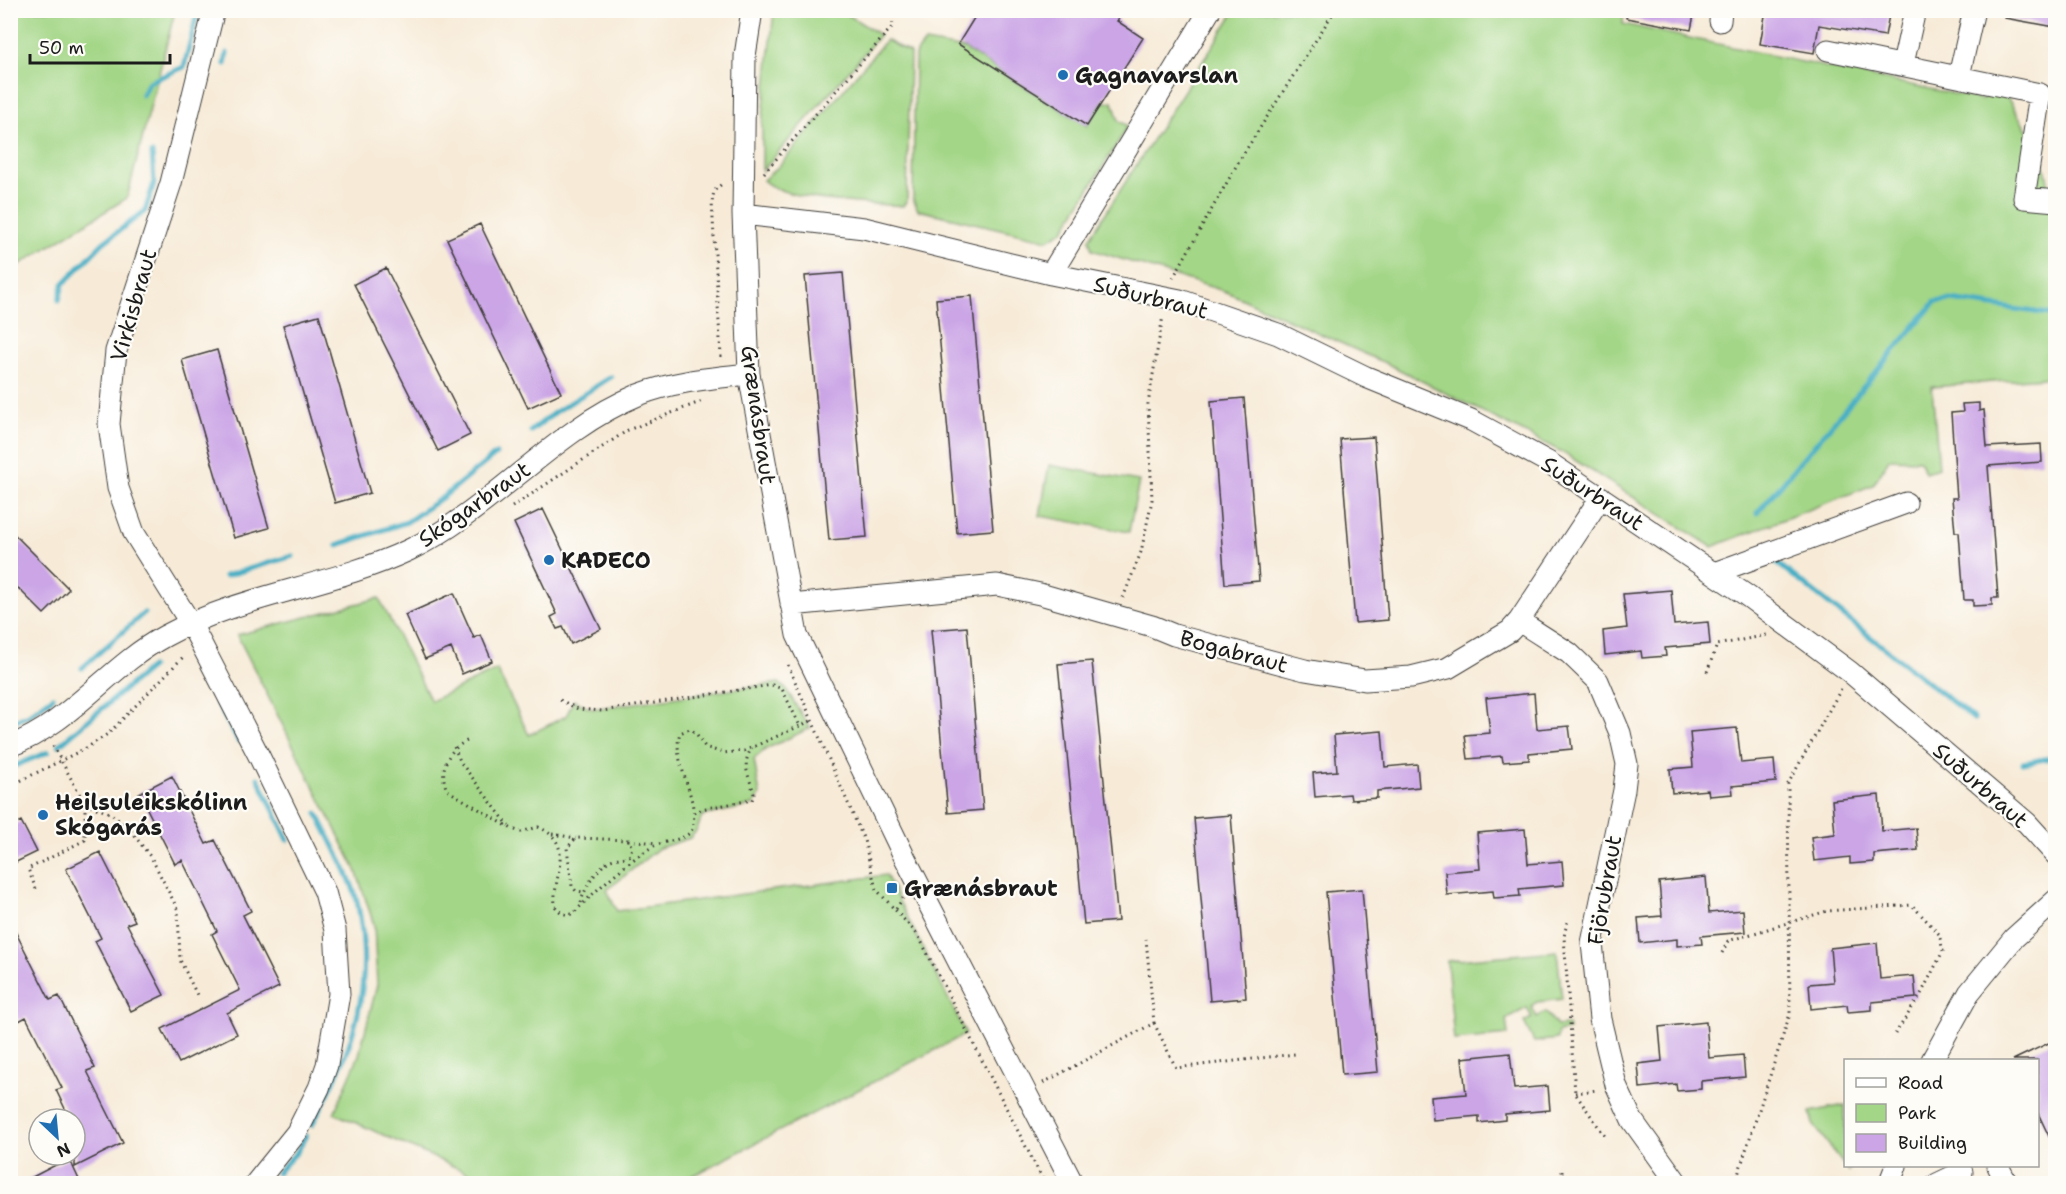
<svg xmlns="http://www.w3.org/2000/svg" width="2066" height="1194" font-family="'Shantell Sans',sans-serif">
<rect width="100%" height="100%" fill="#fdfcf7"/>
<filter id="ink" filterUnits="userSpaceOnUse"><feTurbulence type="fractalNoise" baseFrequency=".0167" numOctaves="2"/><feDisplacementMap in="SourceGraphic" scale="12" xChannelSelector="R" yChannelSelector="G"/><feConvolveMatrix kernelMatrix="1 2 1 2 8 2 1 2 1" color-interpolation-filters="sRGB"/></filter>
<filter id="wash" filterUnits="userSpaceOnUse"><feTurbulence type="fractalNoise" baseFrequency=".008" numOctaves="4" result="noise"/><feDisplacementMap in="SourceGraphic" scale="24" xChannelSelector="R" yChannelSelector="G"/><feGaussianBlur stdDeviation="1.35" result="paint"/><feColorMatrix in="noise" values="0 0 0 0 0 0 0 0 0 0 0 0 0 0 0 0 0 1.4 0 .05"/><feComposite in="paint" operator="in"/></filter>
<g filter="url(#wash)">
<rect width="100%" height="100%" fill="#f7ebd8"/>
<!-- green -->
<path fill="#a3d686" stroke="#607951" stroke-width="1.5" d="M11 10 175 11 127 198 11 270Z
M774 11H842L880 35 762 171V126Z
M1235 11H1624L1623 24 1982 100 1992 89H2002L2042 154 2055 213V377L1932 387 1939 468 1925 472 1920 460 1889 459 1873 485 1712 547 1562 452 1394 367 1227 292 1092 250 1089 239Z
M886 40 910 53 907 200 903 206C869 203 784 202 763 180L779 166Z
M925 42 965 49 1087 126 1102 102H1113L1119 121 1128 126 1063 231 1048 240 918 210 913 199 915 55Z
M1049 465 1139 481 1129 532 1040 516Z
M379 598 431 701 497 670 529 735 566 716 574 700 592 709 779 683 786 689 810 728 766 749 754 759 760 795 754 805 702 816 697 830 690 838 659 848 607 890 617 911 886 875 966 1034 679 1183H491L334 1113 359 1055 377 985 374 925 356 870 237 635Z
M1557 951 1562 999 1537 1002 1531 1006 1537 1017 1546 1012 1557 1026 1568 1025 1569 1030 1558 1032 1557 1039 1534 1042 1524 1022 1532 1018 1527 1008 1506 1019 1508 1035 1454 1040 1447 961Z
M1845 1105 1846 1166H1851L1849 1172 1813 1124 1810 1112Z"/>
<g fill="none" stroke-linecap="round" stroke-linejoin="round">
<!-- stream -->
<path stroke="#46afc5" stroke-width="5" d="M237 13V10
M225 64 227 53
M142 95 149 82 184 67 198 10
M59 300 63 284 103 243 145 211 154 183 152 153
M531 431 554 413 611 377
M1757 513 1935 302 1951 300 2056 315
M337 545 407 522 443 497 496 454
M1777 563 1974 719
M225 576 293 556
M82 668 144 613
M217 703 238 741
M10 723 29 715 53 697
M59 745 151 667
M2023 763 2056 757
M10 768 48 752
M258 778 288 840
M312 1125C353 1051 376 987 357 901 351 876 329 838 317 813
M277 1173 297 1152 306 1136"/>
</g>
<g id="blocks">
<!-- building -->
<path fill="#cba5e6" d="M979 10H1123L1117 21 1143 38 1087 126 958 44Z
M1627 10H1695L1691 30 1626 18Z
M1766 10H1890L1885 36 1819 25 1814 53 1760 44Z
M2005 10H2055V27L2005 18Z
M480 224 561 393 528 408 447 239Z
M386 268 470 435 438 451 354 284Z
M843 273 867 537 829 540 805 276Z
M972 296 993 530 957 533 936 299Z
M319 315 370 493 335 503 283 325Z
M217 350 269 528 234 538 182 360Z
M1244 398 1259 581 1225 584 1211 401Z
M1979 403V411L1984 410 1987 447 2041 444 2042 462 1988 466 1998 598H1992V605L1973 606V600H1964L1959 532H1955L1952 498H1957L1951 413 1963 412 1962 404Z
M1374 437 1388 620 1355 623 1340 439Z
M543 509 601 629 571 644 563 627 557 629 551 617 557 614 514 523Z
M10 530 69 589 44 614 10 580Z
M1671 590 1674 625 1708 622 1710 644 1665 648 1666 656 1642 658 1641 651 1605 655 1603 631 1627 628 1623 594Z
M454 593 474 638 481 635 492 661 462 674 451 648 425 659 405 615Z
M967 627 983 810 948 813 931 630Z
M1092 661 1118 921 1084 924 1058 664Z
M1534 693 1537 729 1569 726 1572 749 1529 753V760L1503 762 1502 756 1468 759 1465 735 1490 733 1486 698Z
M1737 728 1741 763 1774 760 1776 782 1732 786 1733 794 1709 796 1708 790 1672 793 1670 769 1693 767 1690 732Z
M1382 731 1385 767 1417 764 1419 787 1377 791V798L1351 800 1350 794 1315 797 1313 773 1337 771 1334 735Z
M172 776 206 844 215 840 251 911 243 915 279 987 227 1013 237 1034 179 1063 162 1029 240 990 212 934 217 931 182 860 175 864 139 793Z
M1879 795 1882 831 1916 828 1918 850 1874 854V862L1850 864V857L1814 861 1811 837 1835 834 1832 800Z
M1231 815 1246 998 1210 1001 1194 818Z
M21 821 37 852 10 865V827Z
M1525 829 1528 864 1562 861 1564 885 1519 889 1520 896 1494 898 1493 891 1447 895 1445 872 1480 869 1477 833Z
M100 852 135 921 127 924 164 995 131 1011 95 941 101 938 66 869Z
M1706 877 1709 913 1743 910 1745 932 1701 936 1702 944 1677 946V939L1640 943 1638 918 1662 916 1659 882Z
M1362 889 1378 1072 1342 1075 1326 892Z
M10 921 50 1000 59 996 95 1068 87 1071 123 1143 75 1167V1119H70L56 1090 62 1088 26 1017 19 1021 10 1003Z
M1877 943 1880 979 1914 976 1916 998 1872 1002V1010L1848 1012 1847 1005 1811 1009 1809 984 1833 982 1830 948Z
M1706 1022 1709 1058 1743 1055 1745 1077 1701 1081V1089L1677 1091 1676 1084 1640 1088 1638 1064 1662 1061 1659 1027Z
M2055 1040V1149L2037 1111V1060H2013Z
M1510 1053 1514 1089 1548 1086 1550 1110 1505 1114V1120L1479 1123V1116L1433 1120 1431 1097 1466 1094 1462 1058Z
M69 1158 81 1184H19Z"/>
</g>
</g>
<g filter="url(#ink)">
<use href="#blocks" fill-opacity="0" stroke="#3d3b38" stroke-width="1.5"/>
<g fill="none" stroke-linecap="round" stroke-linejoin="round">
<!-- minor casing -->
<g stroke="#3d3b38" stroke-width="23">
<path id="minor" d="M214 10 171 183 116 351 109 424 118 488 134 533 191 624 259 756 325 892 335 930 339 994 327 1065 319 1088 297 1132 255 1184
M752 10 745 56 743 214 749 374 797 635 904 856 1073 1184
M1720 21 1721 10
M1828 50 2040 94 2024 198 2056 201
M1903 64 1915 10
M1959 76 1974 10
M743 214 864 228 1051 274 1180 300 1278 334 1366 377 1471 420 1548 462 1746 595 1850 672 2027 823 2056 855
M1051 274 1210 10
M1714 573 1906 503
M791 605 997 585 1040 594 1152 626 1174 635 1305 670 1365 680 1411 677 1448 668 1510 631 1519 621 1601 497
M1519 621 1569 653 1598 681 1620 733 1627 764 1624 790 1592 943 1600 1019 1616 1085 1632 1120 1678 1184
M10 746C70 724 109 666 165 636 242 594 330 587 409 550 491 511 553 430 638 395 674 381 712 378 749 374
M1932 1060 1969 993 2014 938 2056 900
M1998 1166 2007 1184
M1889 1184 1896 1166
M1937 1184 1962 1172"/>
</g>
<!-- path -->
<path stroke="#3d3b38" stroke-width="3" stroke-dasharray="1.5 4.5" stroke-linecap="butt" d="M764 173 893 26 891 10
M1173 278 1239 161 1335 10
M721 357 712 202 714 191 723 183
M512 507 628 430 705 400
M1123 598 1141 552 1152 500 1148 404 1163 316
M788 665 864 840 876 889 918 935 1045 1184
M1707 672 1717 645 1767 635
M560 700 578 709 602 711 772 685 782 689 800 726
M467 741C448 749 438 770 447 790L512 829 521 832 538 827C577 843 552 876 555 906 560 913 564 915 573 914 596 890 624 864 652 847 665 840 679 842 691 832 703 800 670 763 680 733L690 729 696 733 705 747 723 753 744 751 811 721
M53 746 85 804 110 813 129 828 152 859 178 910 180 960 198 997
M454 747 461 763 509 826
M10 786 88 747 109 733 185 655
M694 813 701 809 752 800 754 794C750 777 740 765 752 748
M552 834 576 838
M628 840 656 843
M36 889 28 869 85 840V804
M581 903C583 890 598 866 611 860 618 857 624 859 630 855L632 847 628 840 576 838 567 848 572 886 576 891 583 892
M896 909 903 898
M1567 922 1564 937 1575 1093 1607 1139
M1722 953 1728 941 1827 911 1912 905 1939 934 1943 951 1920 996 1895 1034
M1154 1023 1176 1068 1295 1054
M1043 1083 1154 1023 1146 939
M1575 1093 1597 1090
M1562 1171 1563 1184
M1735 1184 1790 1014 1788 784 1841 689"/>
<!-- minor -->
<use href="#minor" stroke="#fff" stroke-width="21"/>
</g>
</g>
<!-- markers -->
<g fill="#1f6fb2" stroke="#fdfcf7" stroke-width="2">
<circle cx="1063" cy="75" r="6"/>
<circle cx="549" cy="560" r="6"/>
<circle cx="43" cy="815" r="6"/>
<rect x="886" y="882" width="12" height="12" rx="3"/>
</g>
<g text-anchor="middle" stroke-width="4.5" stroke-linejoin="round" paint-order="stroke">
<!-- poi labels -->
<g font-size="22" font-weight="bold" fill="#1c1c1c" stroke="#fdfcf7" text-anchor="start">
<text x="1075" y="83">Gagnavarslan</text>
<text x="561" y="568">KADECO</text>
<text x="55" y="810">Heilsuleikskólinn<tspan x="55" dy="25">Skógarás</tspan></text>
<text x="904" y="896">Grænásbraut</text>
</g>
<!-- street labels -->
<g font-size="22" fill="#1c1c1c" stroke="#fdfcf7">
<text transform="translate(1151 297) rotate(14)" y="8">Suðurbraut</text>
<text transform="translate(133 305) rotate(-74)" y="8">Virkisbraut</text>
<text transform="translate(759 415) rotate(82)" y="8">Grænásbraut</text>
<text transform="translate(1593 493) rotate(33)" y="8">Suðurbraut</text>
<text transform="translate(474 504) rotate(-35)" y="8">Skógarbraut</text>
<text transform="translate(1234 651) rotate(15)" y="8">Bogabraut</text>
<text transform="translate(1981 785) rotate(41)" y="8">Suðurbraut</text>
<text transform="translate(1604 890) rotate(-80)" y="8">Fjörubraut</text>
</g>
</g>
<!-- margin -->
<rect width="2066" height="1194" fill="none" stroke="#fdfcf7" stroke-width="36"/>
<!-- legend -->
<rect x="1844" y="1059" width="195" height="108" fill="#fdfcf7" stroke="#a3a29f" stroke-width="1.5"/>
<rect x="1856" y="1078" width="30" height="9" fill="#ffffff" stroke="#a3a29f" stroke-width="1.5"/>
<text x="1898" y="1089" font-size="18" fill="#1c1c1c">Road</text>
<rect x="1856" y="1104" width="30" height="18" fill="#a3d686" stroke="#a3a29f" stroke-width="1.5"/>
<text x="1898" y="1119" font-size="18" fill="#1c1c1c">Park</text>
<rect x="1856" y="1134" width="30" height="18" fill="#cba5e6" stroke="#a3a29f" stroke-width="1.5"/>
<text x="1898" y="1149" font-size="18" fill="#1c1c1c">Building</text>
<!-- north arrow -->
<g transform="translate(57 1137) rotate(154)"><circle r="28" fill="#fdfcf7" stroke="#a3a29f" stroke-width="1.5"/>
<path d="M0-4.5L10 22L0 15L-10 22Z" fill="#1f6fb2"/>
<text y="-9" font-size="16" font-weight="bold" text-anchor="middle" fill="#1c1c1c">N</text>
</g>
<!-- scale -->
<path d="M30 54v9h140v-9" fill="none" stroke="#1c1c1c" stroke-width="3"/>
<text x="39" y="54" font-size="18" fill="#1c1c1c" stroke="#fdfcf7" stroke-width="4.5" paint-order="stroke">50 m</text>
</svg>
